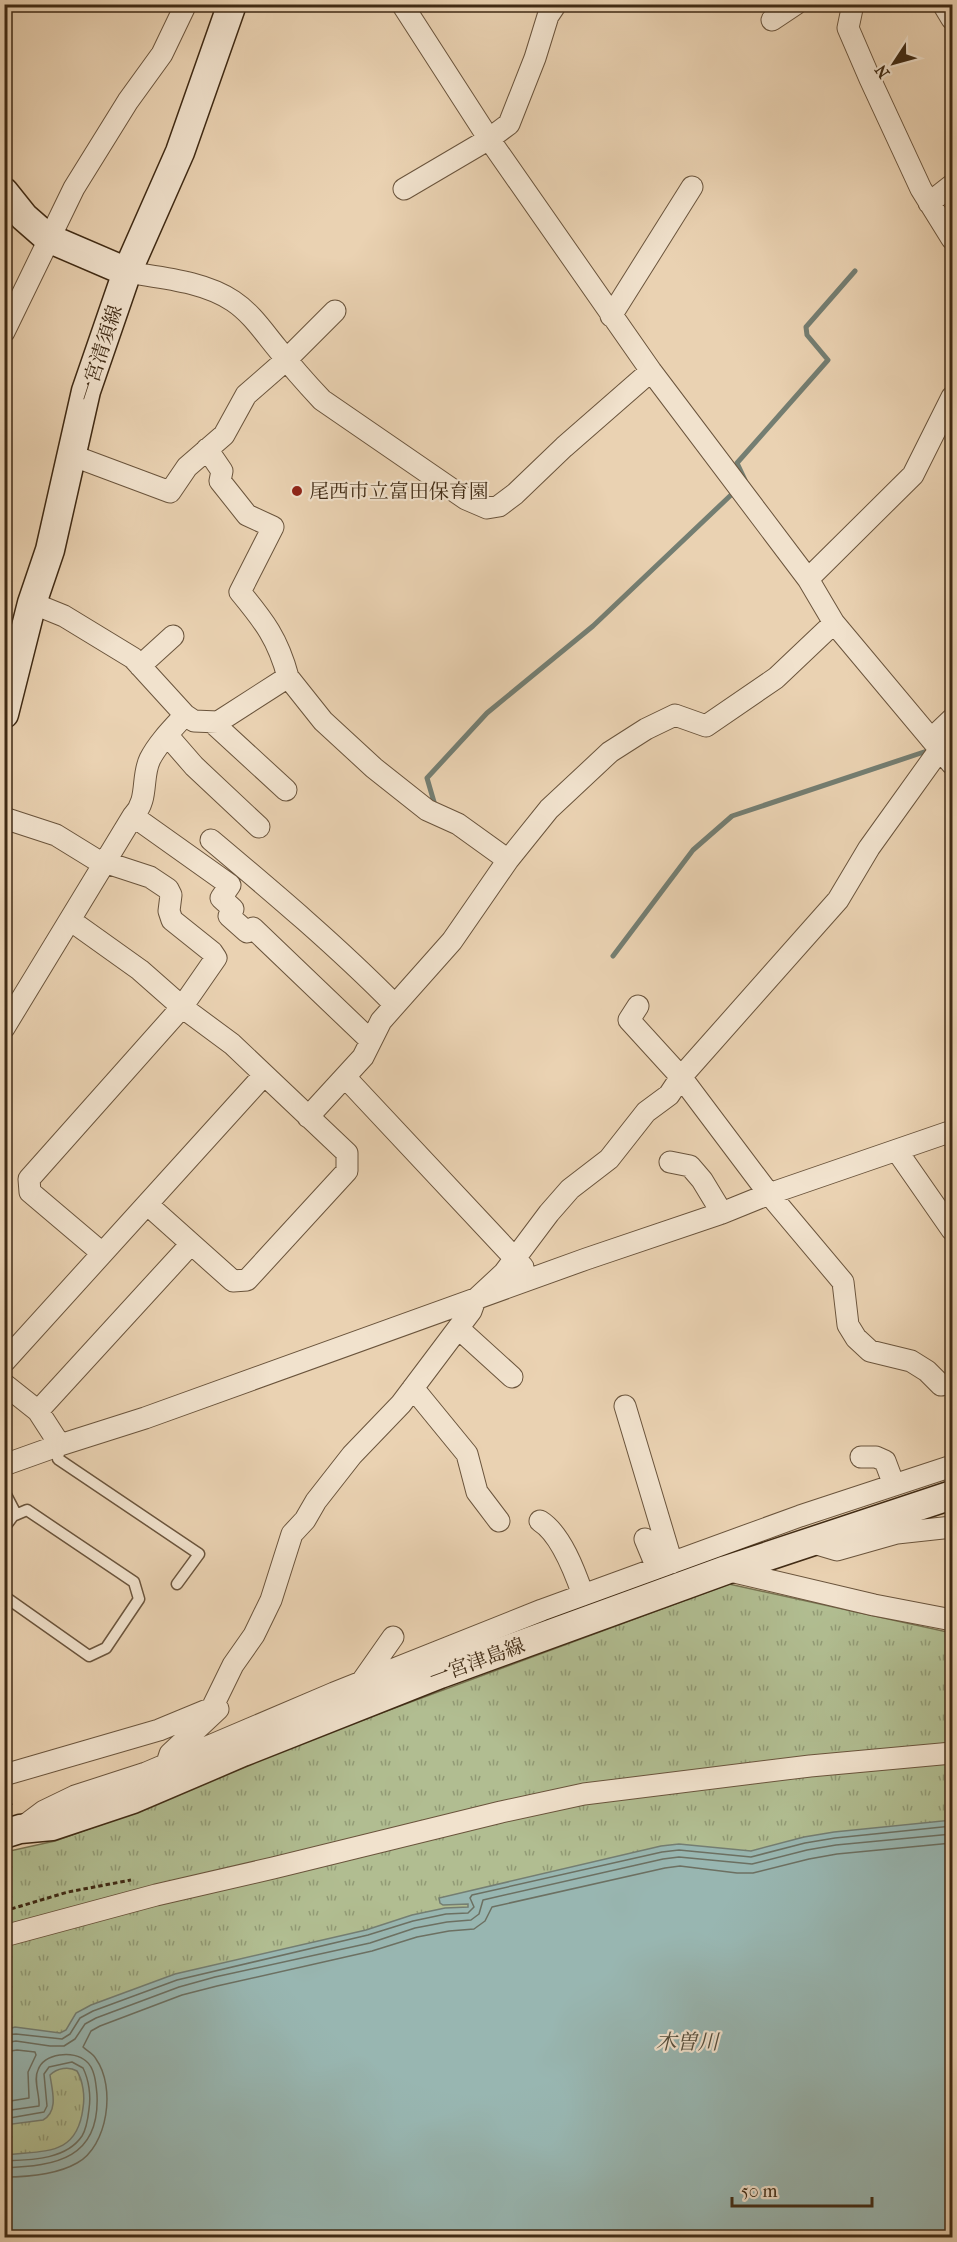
<svg xmlns="http://www.w3.org/2000/svg" width="957" height="2242" font-family="'IM FELL French Canon','Noto Serif JP',serif">
<defs>
<pattern id="grass-tufts" width="24" height="20" patternUnits="userSpaceOnUse" patternTransform="scale(1.5)"><rect width="24" height="20" fill="#b1bd91"/><path d="M3 7l-1-3M5 7V3M7 7l1-3M15 17l-1-3M17 17v-4M19 17l1-3" fill="none" stroke="#919a75"/></pattern>
</defs>
<rect width="100%" height="100%" fill="#ead2b2"/>
<filter id="stains"><feTurbulence type="fractalNoise" baseFrequency=".00333" numOctaves="4"/><feColorMatrix values="0 0 0 0 .2 0 0 0 0 .09 0 0 0 0 .02 0 0 0 .5 -.17"/></filter>
<radialGradient id="worn" r=".72"><stop offset=".6" stop-color="#630" stop-opacity="0"/><stop offset="1" stop-color="#630" stop-opacity=".3"/></radialGradient>
<!-- grass -->
<path fill="url(#grass-tufts)" stroke="#787452" stroke-width="1.5" d="M729 1584 952 1633V1848L74 2037 5 2039V1852L55 1841 137 1812 244 1764Z
M61 2046 99 2096 68 2149 5 2163 4 2123 46 2075Z"/>
<!-- water -->
<path fill="#98b6b1" stroke="#747e72" stroke-width="1.5" d="M952 1820V2237H5V2155C44 2150 77 2157 83 2108 85 2096 83 2081 77 2071 69 2066 57 2068 50 2075 52 2090 59 2111 43 2120L5 2125V2030L15 2027 60 2033 66 2030 76 2013 91 2005 175 1974 366 1930 412 1915 445 1908 468 1907V1904L443 1905 440 1903 439 1898 661 1846 679 1844 751 1851 804 1837 834 1832Z"/>
<g fill="none" stroke-linecap="round" stroke-linejoin="round">
<!-- shore -->
<path stroke="#6c7062" stroke-width="1.5" d="M4 2035 16 2034 62 2039 70 2034 80 2018 93 2011 177 1980 368 1935 413 1921 446 1914 468 1913 474 1907 470 1898 472 1895 662 1852 679 1850 751 1857 805 1843 835 1838 952 1826
M4 2043 16 2041 50 2046H64L75 2039 85 2024 96 2018 179 1987 215 1977 370 1943 415 1928 447 1922 471 1920 479 1914 483 1900 663 1859 679 1857 752 1864 807 1850 836 1845 952 1834
M4 2052 17 2050 35 2052 36 2055 28 2072 29 2098 4 2102
M4 2111 39 2106C40 2095 33 2080 38 2070 44 2053 74 2050 86 2061 95 2068 96 2084 97 2095 100 2158 57 2166 4 2168
M4 2119 44 2112 47 2106 44 2074 49 2067 72 2062 83 2068C89 2080 91 2096 89 2109 88 2118 87 2128 82 2136 66 2160 30 2160 4 2161
M4 2177C28 2177 56 2175 77 2163 108 2146 116 2087 96 2059 93 2053 87 2051 83 2047L91 2031 100 2026 182 1995 217 1986 372 1951 417 1937 449 1931 474 1929 485 1921 492 1907 665 1868 680 1866 737 1873H753L809 1859 837 1854 952 1843"/>
<!-- stream -->
<path stroke="#747e72" stroke-width="5" d="M745 480 737 463 828 360 807 335 806 327 855 271
M434 802 427 778 487 713 593 626 731 495
M613 956 693 850 732 816 927 751"/>
<!-- lane casing -->
<g stroke="#6a543c" stroke-width="13">
<path id="lane" d="M60 1445 58 1459 199 1554 177 1584
M4 1491 16 1514
M4 1528 13 1516 27 1510 134 1582 139 1599 106 1648 89 1656 4 1596"/>
</g>
<!-- street casing -->
<g stroke="#6a543c" stroke-width="23">
<path id="street" d="M402 4 489 139 651 371 808 579 834 623 952 764
M853 4 848 28 870 79 921 189 952 239
M943 4 952 19
M772 20 796 4
M404 189 489 139 509 124 535 58 548 16 556 4
M929 203 952 185
M127 272C161 278 203 281 233 301 251 313 263 331 277 348 291 366 306 383 322 400L466 499 487 508 499 506 515 494 564 447 651 371
M611 316 692 187
M4 332 74 188 128 101 162 54 186 4
M207 449 222 471 220 481 247 515 273 527 240 592C264 621 278 639 288 677
M71 455 170 492 187 467 224 435 246 395 286 360 335 311
M808 579 913 475 952 397
M32 603 64 616 133 658 185 715 194 721 218 722 288 677 323 721 374 768 427 810 458 824 508 860
M140 666 173 636
M212 722 286 790
M167 735 194 766 259 827
M931 739 952 719
M133 816 230 885 221 898 233 909 229 916 247 932 253 928 371 1041
M4 818 56 835 95 859 150 877 168 889 171 895 169 911 172 920 212 952 216 958 182 1007 29 1179 30 1192 102 1253
M211 840C274 893 337 946 395 1005
M70 920 140 970 182 1007 232 1044 347 1153V1171L247 1280 233 1281 148 1205
M638 1006 629 1020 681 1077 769 1194 843 1282 848 1325 856 1338 870 1351 911 1361 927 1371 941 1385
M4 1028 133 816C149 800 141 777 150 759 158 743 173 728 185 715
M345 1077 523 1267
M308 1117 363 1057 381 1021 452 941 508 860 549 809 610 752 646 729 675 715 706 726 776 678 834 623
M897 1151 952 1230
M670 1162 690 1166 702 1180 722 1213
M458 1328 512 1377
M4 1362 264 1075
M4 1384 38 1411 60 1445
M413 1388 467 1454 477 1492 499 1521
M625 1406 672 1563
M38 1411 191 1244
M861 1457H876L885 1461 894 1485
M4 1465 60 1445 145 1418 586 1259 722 1213 769 1194 952 1131
M540 1521C561 1534 575 1572 583 1595
M645 1539 657 1568
M810 1542 837 1550 897 1533 952 1527
M726 1570 874 1605 952 1620
M360 1684 393 1637
M211 1710 233 1665 254 1635 271 1600 292 1534 305 1520 316 1501 352 1455 401 1404 471 1311 475 1300 504 1273 549 1213 570 1189 609 1159 646 1112 669 1095 681 1077 838 900 869 848 940 749
M4 1775 159 1730 205 1711 218 1709 170 1754 168 1760
M20 1829 44 1811 75 1796 146 1773 334 1693 542 1610 800 1516 952 1466
M4 1936 156 1895 273 1868 501 1812 584 1794 810 1766 952 1753"/>
</g>
<!-- secondary casing -->
<g stroke="#3f2a14" stroke-width="31">
<path id="secondary" d="M4 192 24 217 48 238 127 272
M4 714 32 603 50 550 86 391 127 272 180 152 232 4
M4 1834 20 1829 52 1826 133 1799 243 1752 440 1674 726 1570 952 1495"/>
</g>
<!-- path -->
<path stroke="#3f2a14" stroke-width="3" stroke-dasharray="4.5 3" stroke-linecap="butt" d="M7 1794 12 1807
M4 1911 68 1892 131 1880"/>
<!-- lane -->
<use href="#lane" stroke="#f1e2cd" stroke-width="10"/>
<!-- street -->
<use href="#street" stroke="#f1e2cd" stroke-width="21"/>
<!-- secondary -->
<use href="#secondary" stroke="#f1e2cd" stroke-width="28"/>
</g>
<!-- markers -->
<circle fill="#8f2418" stroke="#f1e2cd" stroke-width="2" cx="297" cy="491" r="6"/>
<g text-anchor="middle" stroke-width="4.5" stroke-linejoin="round" paint-order="stroke">
<!-- street labels -->
<g font-size="20" fill="#3f2a14" stroke="#f1e2cd">
<text transform="translate(100 353) rotate(-72)" y="7">一宮清須線</text>
<text transform="translate(477 1661) rotate(-20)" y="7">一宮津島線</text>
</g>
<!-- poi labels -->
<g font-size="20" fill="#3f2a14" stroke="#f1e2cd" text-anchor="start">
<text x="309" y="498">尾西市立富田保育園</text>
</g>
<!-- water labels -->
<g font-size="21" font-style="italic" fill="#554d3b" stroke="#f1e2cd">
<text x="687" y="2049">木曽川</text>
</g>
</g>
<!-- margin -->
<rect width="957" height="2242" fill="none" stroke="#ead2b2" stroke-width="24"/>
<rect x="6" y="6" width="945" height="2230" fill="none" stroke="#3f2a14" stroke-width="3"/>
<rect x="12" y="12" width="933" height="2218" fill="none" stroke="#3f2a14" stroke-width="1.5"/>
<!-- north arrow -->
<g transform="translate(894 63) rotate(234)" stroke="#f1e2cd" stroke-width="4.5" paint-order="stroke">
<path d="M0-4.5L10 22L0 15L-10 22Z" fill="#3f2a14"/>
<text y="-9" font-size="16" font-weight="bold" text-anchor="middle" fill="#3f2a14">N</text>
</g>
<!-- scale -->
<path d="M732 2197v9h140v-9" fill="none" stroke="#3f2a14" stroke-width="3"/>
<text x="741" y="2197" font-size="18" fill="#3f2a14" stroke="#f1e2cd" stroke-width="4.5" paint-order="stroke">50 m</text>
<rect width="100%" height="100%" filter="url(#stains)"/>
<rect width="100%" height="100%" fill="url(#worn)"/>
</svg>
